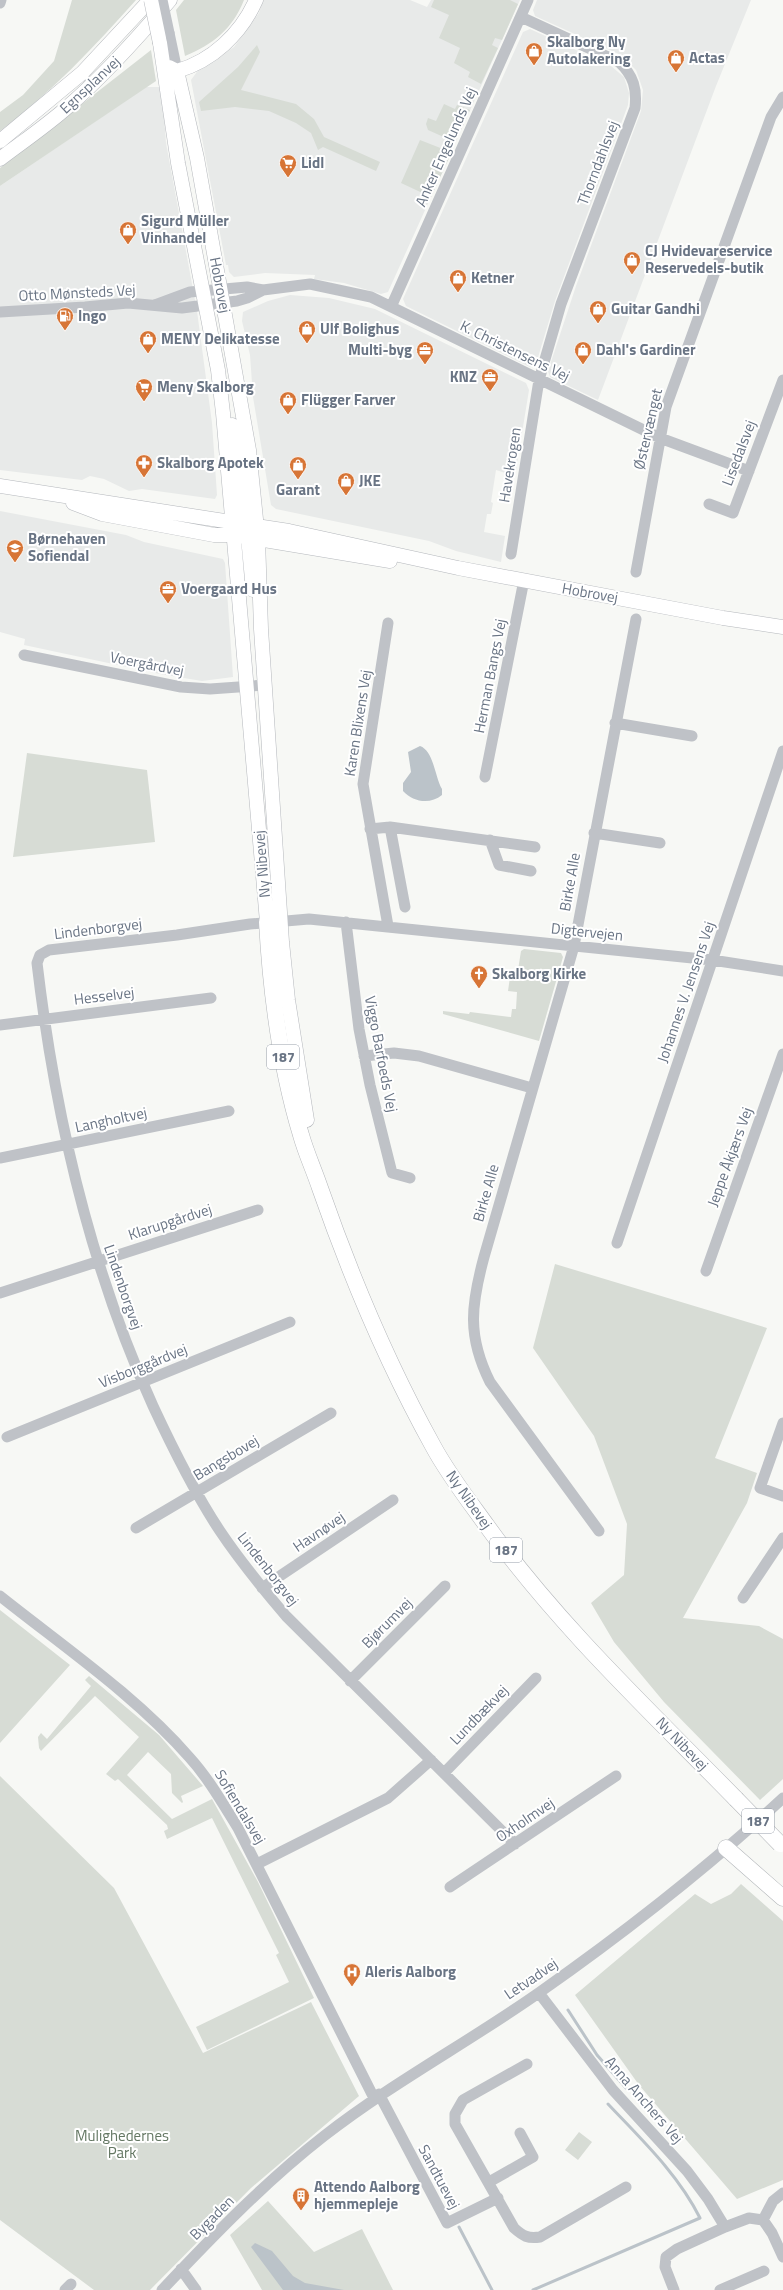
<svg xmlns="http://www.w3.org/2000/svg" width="783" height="2290" font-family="'Titillium Web',sans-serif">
<rect width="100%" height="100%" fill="#f7f8f5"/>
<!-- built -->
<path fill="#e8eae9" d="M263 0H410L427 7 431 0H520L388 292 381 294 344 283 314 279 315 275 265 273 234 277 229 272 228 265H226L191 80 199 69 234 47 259 13Z
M537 0H751L716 86 598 400 550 377 548 371 576 286 641 111 643 90 636 70 621 55 535 16 533 10Z
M530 29 611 66 624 77 629 93 628 105 555 301 536 364 530 367 406 306 403 299 523 32Z
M146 87H162L166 143 197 311 212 423 217 495 215 499 142 489 129 491 104 479 90 476 82 480 0 470V186Z
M290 295 329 298 375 309 526 383 529 390 515 476 496 470 491 502 493 503 491 514H487L484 532 505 536 501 562 456 551 429 541 276 509 271 505 253 397 250 355 242 321 243 312 268 301Z
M0 511 126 535 144 542 223 559 225 563 233 677 202 681 160 674 24 645 25 639 0 632Z"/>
<!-- green -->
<path fill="#d7dcd5" d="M72 0H136C94 47 51 93 0 131V112L23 95 54 61Z
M184 0H244C232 30 213 44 185 56L176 10Z
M434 0H510L518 4 502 40 495 38 492 45 498 48 481 84 468 77 470 72 454 63 460 48 439 38 449 15 431 7Z
M257 45 260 52 241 90 296 104 314 119 324 137 380 162 376 171 323 147 318 150 311 133 296 123 269 111 235 107 201 111 199 102 238 67Z
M151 50 156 81 0 186V168Z
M444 104 455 109 457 105 470 110 455 142 428 130 426 124 428 118 436 121Z
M420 140 448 151 450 156 431 197 401 183Z
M27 753 147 770 155 842 13 857Z
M524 949 561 953 563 957 539 1041 443 1014V1011L469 1014 470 1012 511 1017 512 1009H516L517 992 508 991 511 970H518L521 951Z
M555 1264 767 1328 715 1458 757 1473 747 1503 683 1618 759 1626 783 1639V1779L760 1800 664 1702 614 1642 591 1603 624 1575 627 1524 594 1436 533 1348Z
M0 1610 70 1665 0 1743Z
M89 1676 159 1735 203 1786 181 1796 183 1802 182 1803 172 1793 171 1774 148 1752 127 1775 172 1819 212 1799 258 1882 314 1998 207 2050 196 2027 289 1982 276 1955 279 1953 212 1818 167 1839 164 1831 168 1829 167 1825 118 1779 115 1781 106 1774 139 1737 95 1696 41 1751 39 1748 38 1737 41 1733 47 1739 91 1686 85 1680Z
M0 1776 114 1888 203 2053 311 2002 359 2096 251 2188 150 2290H94L0 2220Z
M741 1884 783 1921V2180L737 2199 639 2085 575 1995 695 1894 711 1904 731 1894Z
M579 2132 592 2142 578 2160 565 2150Z
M268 2201 314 2252 362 2229 393 2290H262L230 2235Z"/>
<!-- water -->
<path fill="#bbc3c9" d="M420 746C434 751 435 778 442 789V795C430 805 413 802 403 791V783L411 772 408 752Z
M255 2243 272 2251 293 2276 305 2283 344 2290H283L251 2247Z"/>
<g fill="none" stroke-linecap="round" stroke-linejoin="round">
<!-- stream -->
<path stroke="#bbc3c9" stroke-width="3" d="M568 2010 597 2055 626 2088
M459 2227 492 2290
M533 2290 700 2218C678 2174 642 2140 608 2104"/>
<!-- major casing -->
<g stroke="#b5b8bd" stroke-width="15">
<path id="major" d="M160 43 178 163 218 370 223 413 267 922
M169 67 177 71C212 61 241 34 256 0
M177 71 197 158 249 450 258 539 261 629 282 942 288 1000 307 1120
M0 141 82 73 150 0
M0 159C21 143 43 128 64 110 103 77 137 39 170 0
M232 425 237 449 246 523 250 530
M0 486 289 531 458 568 723 618 783 627
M73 503 102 514 214 535H234L390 561
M243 530 248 537 253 590"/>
</g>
<!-- highway casing -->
<g stroke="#b3b6ba" stroke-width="17">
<path id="highway" d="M267 922C271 993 280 1066 301 1135 306 1153 314 1170 320 1188 351 1277 387 1363 433 1446 448 1474 469 1501 487 1526 559 1626 650 1711 736 1799
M726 1848 783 1898"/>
</g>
<!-- minor -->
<path stroke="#bfc2c7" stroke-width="11" d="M0 3 1 0
M169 33 177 71
M155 305 190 292 247 287 263 290 310 284 371 297 660 438 749 471
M391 307 528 0
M0 312 85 307 128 303 182 308 237 301 247 298 263 290
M709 504 733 513 783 380
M511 554 539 380 561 304 635 108C637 89 634 76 619 62L521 17
M636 572 666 407 771 117 783 97
M24 655 181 687 210 689 265 685
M615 723 692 736
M485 777 524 580
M390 827 405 907
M370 829 390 827 535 847
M594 833 660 843
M490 840 499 865 531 871
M346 922 359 1029 370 1085 392 1173 410 1178
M388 926 363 784 388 623
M0 1025 211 998
M364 1056 394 1053 419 1056 532 1088
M0 1158 229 1111
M617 1243 783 751
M706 1271 783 1054
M0 1293 258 1210
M783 1423 760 1488 783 1496
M7 1437 290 1322
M136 1528 331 1413
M599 1531 490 1382C467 1336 471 1305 484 1257L574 946 636 619
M262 1588 393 1500
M0 1596C64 1647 136 1696 190 1758 209 1779 223 1804 238 1828L374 2098
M743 1598 783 1538
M350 1681 445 1586
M444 1773 536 1678
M515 1844 286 1616C263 1589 240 1561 220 1531 194 1492 173 1449 153 1406 89 1265 55 1116 37 963L40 955 49 950 177 935 250 924 309 919 712 960 783 971
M257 1864 388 1798 431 1760
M450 1887 616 1776
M539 1993 613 2090 687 2171 708 2199 725 2227
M527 2064 463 2100 455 2114V2124L514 2228C523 2236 528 2239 540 2237L626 2187
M379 2094 447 2223 498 2198
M489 2182 533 2157 520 2133
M763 2220 773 2201 783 2193
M181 2269 196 2290
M65 2290 71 2284
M162 2290C213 2236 265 2182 324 2136 392 2083 469 2042 540 1992 624 1933 707 1868 783 1798
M674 2290 665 2267 666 2257 677 2249 725 2227 749 2218 763 2220 772 2233 783 2257
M720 2290 764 2271"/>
<!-- major -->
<use href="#major" stroke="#fff" stroke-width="14"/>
<!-- highway -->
<use href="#highway" stroke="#fff" stroke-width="16"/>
<!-- major-bridge casing -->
<g stroke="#b5b8bd" stroke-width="15" stroke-linecap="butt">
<path id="major-bridge" d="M151 0 160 43"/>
</g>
<!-- highway-bridge casing -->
<g stroke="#b3b6ba" stroke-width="17" stroke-linecap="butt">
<path id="highway-bridge" d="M736 1799 780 1844"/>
</g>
<!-- minor-bridge -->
<path stroke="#bfc2c7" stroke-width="11" d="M162 0 169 33"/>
<!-- major-bridge -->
<use href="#major-bridge" stroke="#fff" stroke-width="14"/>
<!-- highway-bridge -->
<use href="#highway-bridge" stroke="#fff" stroke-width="16"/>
</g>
<!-- icons -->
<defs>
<g id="shop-pin" transform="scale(0.9)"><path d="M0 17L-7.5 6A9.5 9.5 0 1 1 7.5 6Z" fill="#d77536" stroke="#fff"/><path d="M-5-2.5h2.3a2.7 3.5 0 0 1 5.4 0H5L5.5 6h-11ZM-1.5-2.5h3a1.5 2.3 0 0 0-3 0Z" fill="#fff"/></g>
<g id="supermarket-pin" transform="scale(0.9)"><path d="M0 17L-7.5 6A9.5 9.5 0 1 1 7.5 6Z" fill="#d77536" stroke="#fff"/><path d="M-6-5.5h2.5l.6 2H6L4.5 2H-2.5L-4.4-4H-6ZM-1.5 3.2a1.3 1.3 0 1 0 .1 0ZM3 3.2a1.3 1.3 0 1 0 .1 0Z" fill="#fff"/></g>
<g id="fuel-pin" transform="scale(0.9)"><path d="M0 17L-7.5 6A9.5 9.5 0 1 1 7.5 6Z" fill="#d77536" stroke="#fff"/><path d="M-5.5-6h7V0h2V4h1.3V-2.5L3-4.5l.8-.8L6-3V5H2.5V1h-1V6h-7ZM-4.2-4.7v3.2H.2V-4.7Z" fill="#fff"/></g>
<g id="office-pin" transform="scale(0.9)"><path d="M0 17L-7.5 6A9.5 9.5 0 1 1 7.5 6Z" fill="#d77536" stroke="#fff"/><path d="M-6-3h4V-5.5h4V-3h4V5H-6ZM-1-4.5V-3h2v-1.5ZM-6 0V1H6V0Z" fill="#fff"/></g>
<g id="pharmacy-pin" transform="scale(0.9)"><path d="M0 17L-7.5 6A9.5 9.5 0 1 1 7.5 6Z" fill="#d77536" stroke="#fff"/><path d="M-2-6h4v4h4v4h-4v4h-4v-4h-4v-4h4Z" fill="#fff"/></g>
<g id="school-pin" transform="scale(0.9)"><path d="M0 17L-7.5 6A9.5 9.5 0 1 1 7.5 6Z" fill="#d77536" stroke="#fff"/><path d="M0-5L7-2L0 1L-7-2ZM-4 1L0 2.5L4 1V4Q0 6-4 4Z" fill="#fff"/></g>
<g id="church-pin" transform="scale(0.9)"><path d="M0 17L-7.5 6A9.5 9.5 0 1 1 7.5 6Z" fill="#d77536" stroke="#fff"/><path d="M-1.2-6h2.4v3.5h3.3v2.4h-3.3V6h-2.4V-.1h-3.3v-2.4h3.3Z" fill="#fff"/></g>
<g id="hospital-pin" transform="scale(0.9)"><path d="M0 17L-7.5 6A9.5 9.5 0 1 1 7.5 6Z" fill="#d77536" stroke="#fff"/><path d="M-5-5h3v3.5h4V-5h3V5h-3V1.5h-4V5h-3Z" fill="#fff"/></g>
<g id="building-pin" transform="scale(0.9)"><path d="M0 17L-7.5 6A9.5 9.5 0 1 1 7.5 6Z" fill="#d77536" stroke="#fff"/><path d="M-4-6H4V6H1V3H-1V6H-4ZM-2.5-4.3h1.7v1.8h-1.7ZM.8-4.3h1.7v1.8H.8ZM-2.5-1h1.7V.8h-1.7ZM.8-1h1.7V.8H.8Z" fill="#fff"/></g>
</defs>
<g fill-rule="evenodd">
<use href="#shop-pin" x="534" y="51"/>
<use href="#shop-pin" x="676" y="58"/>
<use href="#supermarket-pin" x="288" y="163"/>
<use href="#shop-pin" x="128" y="230"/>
<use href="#shop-pin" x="632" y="260"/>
<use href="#shop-pin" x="458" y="278"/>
<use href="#shop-pin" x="598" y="309"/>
<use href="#fuel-pin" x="65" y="316"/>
<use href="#shop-pin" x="307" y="329"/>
<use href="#shop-pin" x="148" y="339"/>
<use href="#office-pin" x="425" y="350"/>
<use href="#shop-pin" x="583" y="350"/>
<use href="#office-pin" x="490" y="377"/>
<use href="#supermarket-pin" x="144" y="387"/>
<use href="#shop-pin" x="288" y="400"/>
<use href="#pharmacy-pin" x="144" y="463"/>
<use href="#shop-pin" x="298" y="465"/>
<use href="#shop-pin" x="346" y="481"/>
<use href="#school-pin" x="15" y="548"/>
<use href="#office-pin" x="168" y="589"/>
<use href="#church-pin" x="479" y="974"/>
<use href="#hospital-pin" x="352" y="1972"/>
<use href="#building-pin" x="301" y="2196"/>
</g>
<g text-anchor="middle" stroke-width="4" stroke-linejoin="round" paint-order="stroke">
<!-- shield labels -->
<g fill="#fff" stroke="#969ea9" stroke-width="1">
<rect x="267" y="1045" width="32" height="24" rx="3"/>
<rect x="490" y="1538" width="32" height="24" rx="3"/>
<rect x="742" y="1809" width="32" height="24" rx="3"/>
</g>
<g font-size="14" font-weight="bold" fill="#697484">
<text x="283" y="1062">187</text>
<text x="506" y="1555">187</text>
<text x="758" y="1826">187</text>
</g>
<!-- poi labels -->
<g font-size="15" font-weight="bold" fill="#697484" stroke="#fff" text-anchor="start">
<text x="547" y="47">Skalborg Ny<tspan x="547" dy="17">Autolakering</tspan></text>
<text x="689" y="63">Actas</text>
<text x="301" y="168">Lidl</text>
<text x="141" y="226">Sigurd Müller<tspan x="141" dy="17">Vinhandel</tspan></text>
<text x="645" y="256">CJ Hvidevareservice<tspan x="645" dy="17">Reservedels-butik</tspan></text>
<text x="471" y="283">Ketner</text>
<text x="611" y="314">Guitar Gandhi</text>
<text x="78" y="321">Ingo</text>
<text x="320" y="334">Ulf Bolighus</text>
<text x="161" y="344">MENY Delikatesse</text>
<text x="412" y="355" text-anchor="end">Multi-byg</text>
<text x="596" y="355">Dahl's Gardiner</text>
<text x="477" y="382" text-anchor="end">KNZ</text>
<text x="157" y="392">Meny Skalborg</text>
<text x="301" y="405">Flügger Farver</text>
<text x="157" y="468">Skalborg Apotek</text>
<text x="359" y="486">JKE</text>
<text x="298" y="495" text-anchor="middle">Garant</text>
<text x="28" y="544">Børnehaven<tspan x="28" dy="17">Sofiendal</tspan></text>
<text x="181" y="594">Voergaard Hus</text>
<text x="492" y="979">Skalborg Kirke</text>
<text x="365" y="1977">Aleris Aalborg</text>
<text x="314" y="2192">Attendo Aalborg<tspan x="314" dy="17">hjemmepleje</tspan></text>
</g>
<!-- street labels -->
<g font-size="15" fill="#697484" stroke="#fff">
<text transform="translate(90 85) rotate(-43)" y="5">Egnsplanvej</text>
<text transform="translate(446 147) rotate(-66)" y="5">Anker Engelunds Vej</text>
<text transform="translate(598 163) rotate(-69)" y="5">Thorndahlsvej</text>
<text transform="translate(220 285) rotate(79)" y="5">Hobrovej</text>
<text transform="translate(77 293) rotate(-3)" y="5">Otto Mønsteds Vej</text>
<text transform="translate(515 351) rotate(26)" y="5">K. Christensens Vej</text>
<text transform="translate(648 429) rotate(-77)" y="5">Østervænget</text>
<text transform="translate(739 453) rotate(-69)" y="5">Lisedalsvej</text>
<text transform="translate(510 465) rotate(-81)" y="5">Havekrogen</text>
<text transform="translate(590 593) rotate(10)" y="5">Hobrovej</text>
<text transform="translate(147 664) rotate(11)" y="5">Voergårdvej</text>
<text transform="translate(490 676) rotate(-79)" y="5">Herman Bangs Vej</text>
<text transform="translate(358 723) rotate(-81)" y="5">Karen Blixens Vej</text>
<text transform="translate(262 864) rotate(-95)" y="5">Ny Nibevej</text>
<text transform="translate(570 882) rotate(-80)" y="5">Birke Alle</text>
<text transform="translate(98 929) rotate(-7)" y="5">Lindenborgvej</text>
<text transform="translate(587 932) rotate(6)" y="5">Digtervejen</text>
<text transform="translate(686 992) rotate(-71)" y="5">Johannes V. Jensens Vej</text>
<text transform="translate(104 996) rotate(-7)" y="5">Hesselvej</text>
<text transform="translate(381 1054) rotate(79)" y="5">Viggo Barfoeds Vej</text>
<text transform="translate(111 1120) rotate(-12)" y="5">Langholtvej</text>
<text transform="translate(730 1157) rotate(-70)" y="5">Jeppe Åkjærs Vej</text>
<text transform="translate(486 1193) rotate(-74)" y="5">Birke Alle</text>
<text transform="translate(170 1222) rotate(-18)" y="5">Klarupgårdvej</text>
<text transform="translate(123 1287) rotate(71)" y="5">Lindenborgvej</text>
<text transform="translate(143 1366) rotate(-22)" y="5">Visborggårdvej</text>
<text transform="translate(226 1458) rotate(-31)" y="5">Bangsbovej</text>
<text transform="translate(469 1500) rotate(55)" y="5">Ny Nibevej</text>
<text transform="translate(319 1532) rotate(-34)" y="5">Havnøvej</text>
<text transform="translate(268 1569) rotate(52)" y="5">Lindenborgvej</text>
<text transform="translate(387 1623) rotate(-45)" y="5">Bjørumvej</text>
<text transform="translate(479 1715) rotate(-46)" y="5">Lundbækvej</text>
<text transform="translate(682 1744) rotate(46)" y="5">Ny Nibevej</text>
<text transform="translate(240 1807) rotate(59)" y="5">Sofiendalsvej</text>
<text transform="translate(525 1820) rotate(-34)" y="5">Oxholmvej</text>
<text transform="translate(531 1979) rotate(-34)" y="5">Letvadvej</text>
<text transform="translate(644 2100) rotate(49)" y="5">Anna Anchers Vej</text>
<text transform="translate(439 2177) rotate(62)" y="5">Sandtuevej</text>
<text transform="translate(212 2218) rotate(-45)" y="5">Bygaden</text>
</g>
<!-- park labels -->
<g font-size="15" fill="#647763" stroke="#fff">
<text x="122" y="2141">Mulighedernes<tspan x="122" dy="17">Park</tspan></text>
</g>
</g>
</svg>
